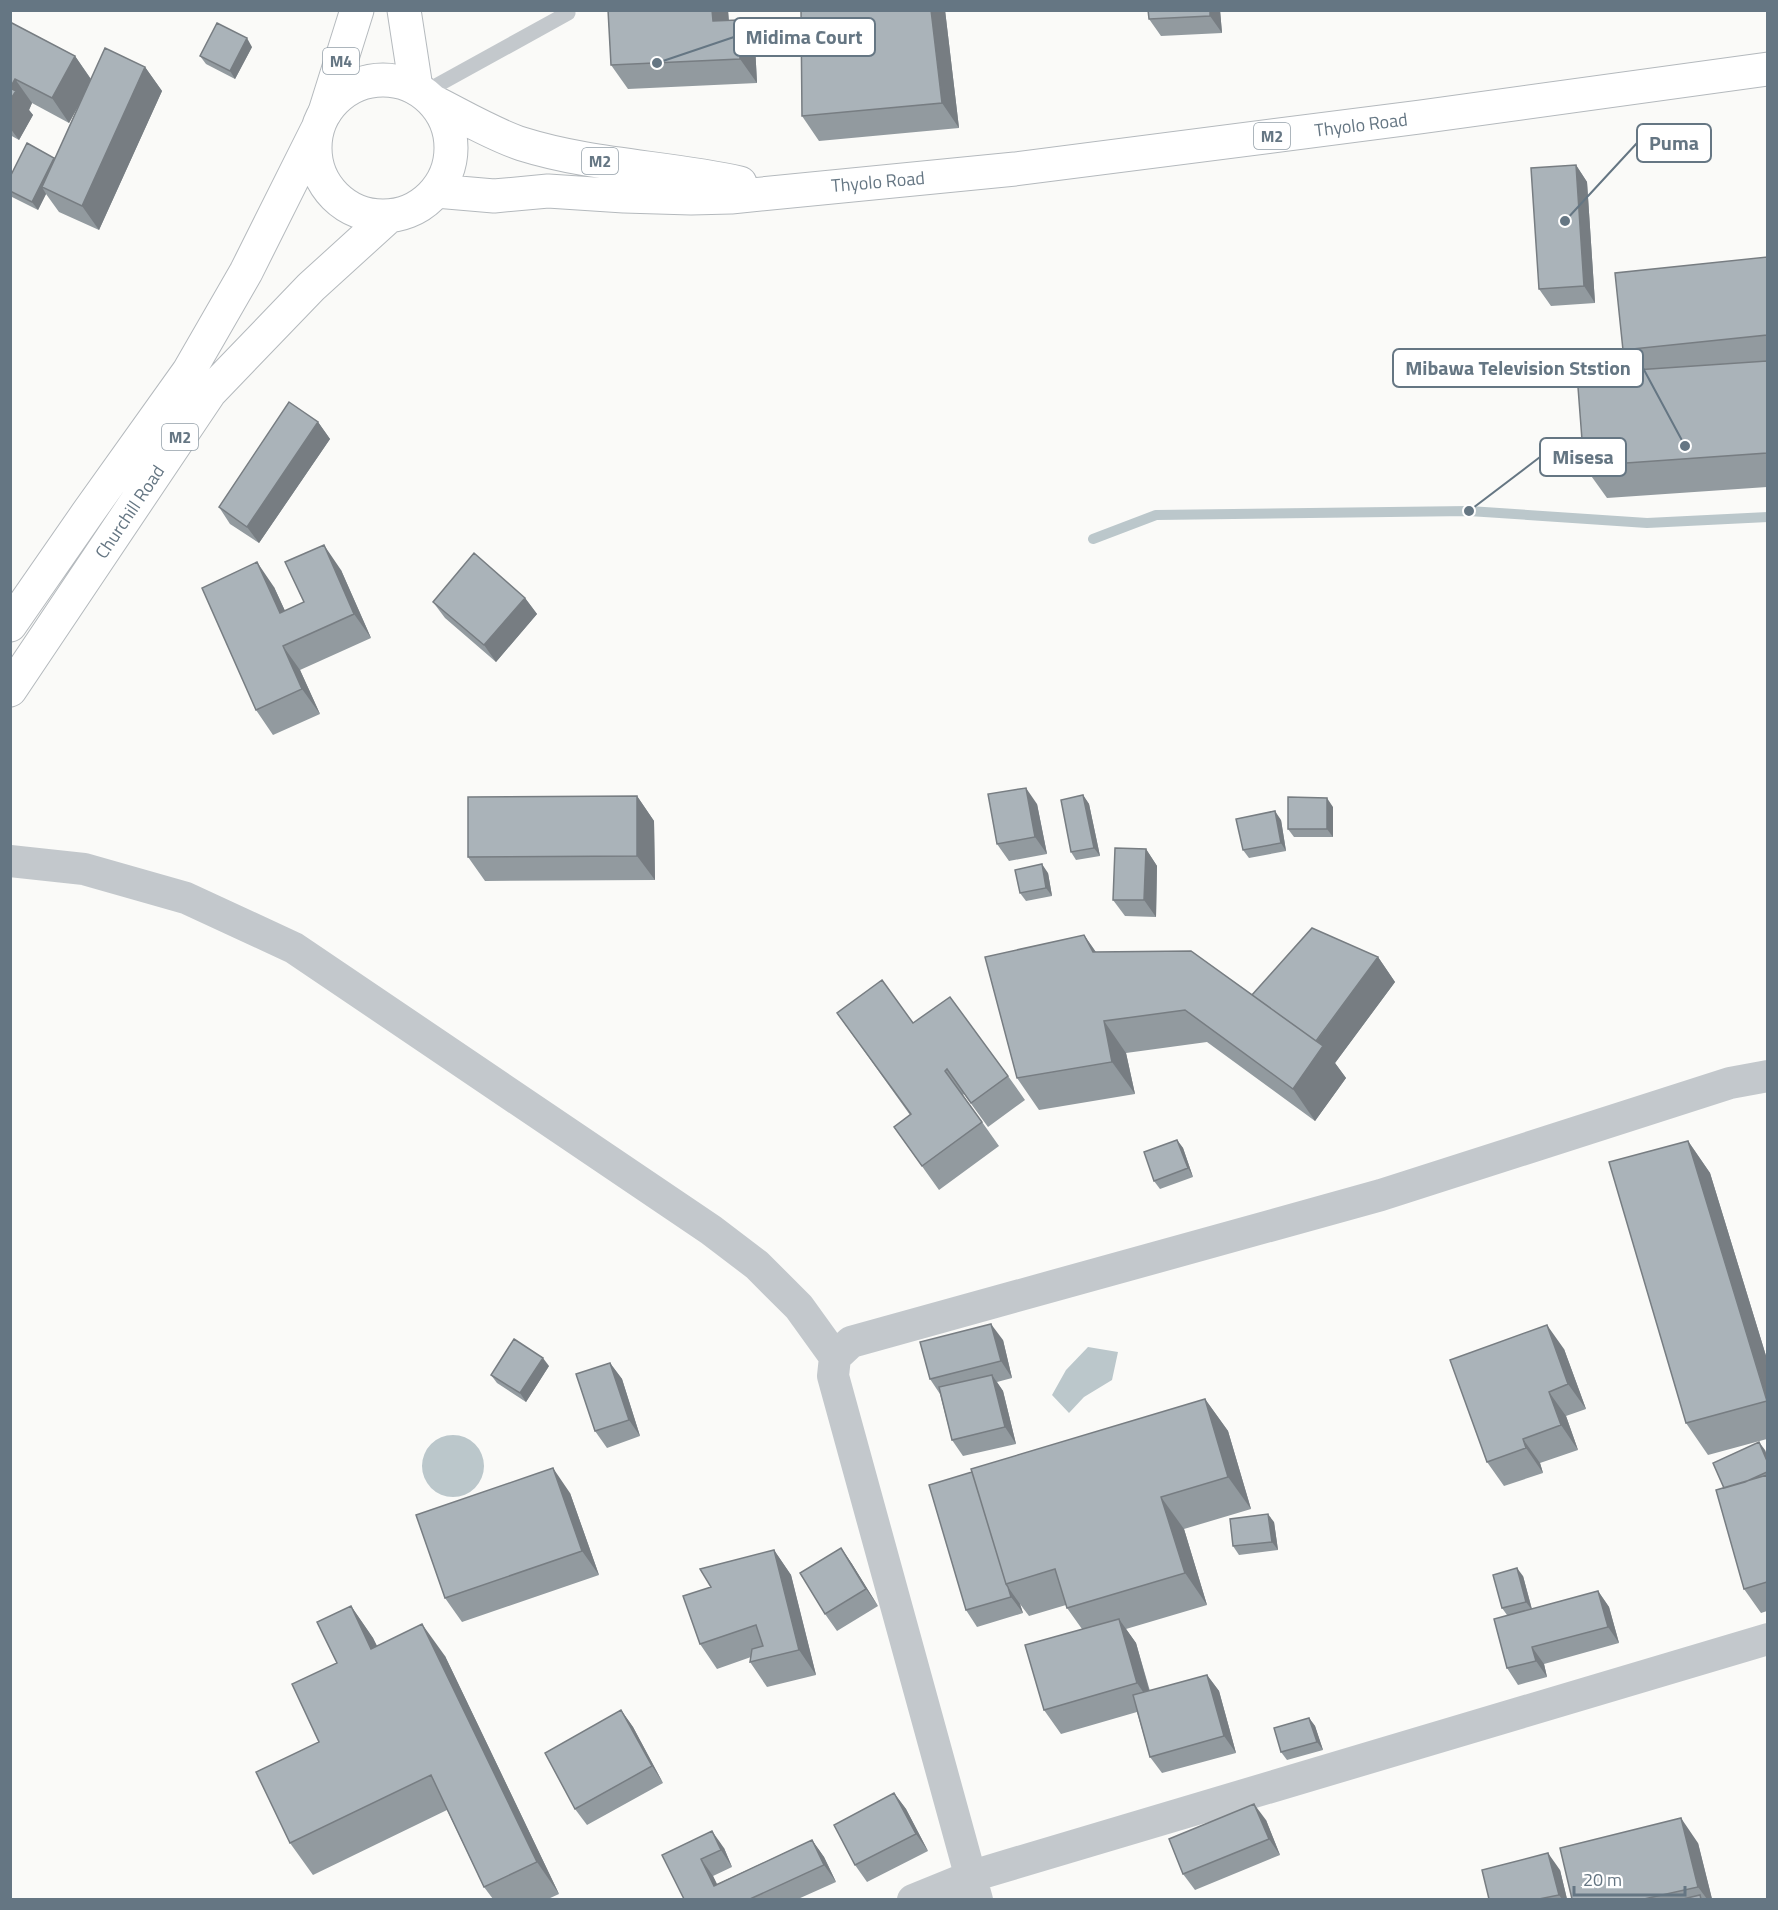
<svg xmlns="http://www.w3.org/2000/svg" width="1778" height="1910" font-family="'Titillium Web',sans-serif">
<rect width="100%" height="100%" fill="#fafaf8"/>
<!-- water -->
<path fill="#bbc7cb" d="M1088 1347 1118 1352 1112 1380 1084 1397 1069 1413 1052 1395 1066 1370Z
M422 1466a31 31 0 1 1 62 0a31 31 0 1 1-62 0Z"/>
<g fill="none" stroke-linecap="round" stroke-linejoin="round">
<!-- stream -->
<path stroke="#bbc7cb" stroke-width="10" d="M1093 539 1156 515 1469 511 1647 523 1768 517"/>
<!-- primary casing -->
<g stroke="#b5babe" stroke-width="35">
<path id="primary" d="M404 10 416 88
M325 112 357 10"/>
</g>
<!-- trunk casing -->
<g stroke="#b4b9bd" stroke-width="35">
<path id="trunk" d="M315 148a68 68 0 1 1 136 0a68 68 0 1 1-136 0Z
M434 102C460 115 494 135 522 144 592 166 668 167 740 183
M436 191 494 196 548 191 624 196 691 198 731 197 1015 169 1420 117 1768 69
M10 625 87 514 189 371 246 272 317 130
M10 690 210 392 311 287 388 217"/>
</g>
<!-- service -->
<path stroke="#c3c8cc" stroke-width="15" d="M423 93 568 13"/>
<!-- minor -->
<path stroke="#c3c8cc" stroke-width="32" d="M10 861 84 869 186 898 294 948 711 1230 757 1265 799 1307 835 1357 833 1376 977 1900
M835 1357 851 1342 1381 1195 1730 1083 1768 1076
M913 1900 972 1876 1768 1639"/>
<!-- primary -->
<use href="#primary" stroke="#fff" stroke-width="33"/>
<!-- trunk -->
<use href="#trunk" stroke="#fff" stroke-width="33"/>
</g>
<!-- wall -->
<path fill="#929a9f" d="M608 10H728L729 20H738L755 45 757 83 628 89 611 65Z
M801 10H945L959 128 819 141 802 116Z
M1220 10 1222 33 1161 36 1149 19Z
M10 22 75 56 91 79 145 67 162 91 99 230 59 212 46 194 38 210 10 196V177L55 158 79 105 69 123 32 103 29 110 33 115 19 140 10 135Z
M252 47 235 79 206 64 200 56Z
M1576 165 1587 182 1595 303 1551 306 1539 289Z
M1767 257V487L1607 498 1584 466 1611 372 1637 370 1623 350Z
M318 422 330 439 259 543 230 524 219 507Z
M341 570 371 638 300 670 320 714 273 735 256 710 274 587 285 611 304 602Z
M525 598 537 614 496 662 445 618 433 602Z
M1083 795 1089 804 1100 856 1076 860 1071 852Z
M637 796 654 821 655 880 485 881 468 857Z
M1037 804 1047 854 1009 861 997 844Z
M1333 807V837H1294L1288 829Z
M1281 820 1286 851 1249 858 1243 850Z
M1146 849 1157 866 1156 917 1125 916 1113 900Z
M1048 873 1052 896 1026 901 1020 893Z
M1084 935 1096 952 1252 995 1378 957 1395 982 1335 1063 1346 1078 1315 1121 1207 1042 1126 1053 1135 1094 1039 1110 1017 1078Z
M837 1013 913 1023 1008 1076 1025 1100 988 1127 964 1094 963 1095 999 1146 939 1190 894 1127 910 1115Z
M1177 1140 1183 1148 1193 1177 1160 1189 1154 1181Z
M1688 1141 1710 1173 1767 1359V1439L1708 1455 1686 1423Z
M1003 1340 1012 1378 997 1382 1003 1391 1016 1444 963 1456 952 1440 940 1394 930 1379Z
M1564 1349 1586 1409 1566 1416 1578 1450 1540 1463 1543 1473 1504 1486 1487 1462Z
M610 1363 622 1379 640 1436 607 1448 595 1431Z
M549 1366 526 1402 497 1383 491 1375Z
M1205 1399 1228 1431 1251 1509 1184 1529 1207 1605 1126 1629 1136 1643 1150 1691 1207 1675 1219 1691 1236 1753 1162 1773 1150 1757 1137 1712 1061 1734 1044 1710 1082 1629 1067 1608 1066 1605 1029 1616 1020 1604 1023 1613 977 1627 966 1610 972 1472Z
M1765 1450 1767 1456V1611L1761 1613 1744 1589 1724 1488Z
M570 1493 599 1575 462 1622 445 1598Z
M1274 1522 1278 1550 1239 1555 1233 1546Z
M841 1548 852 1564 878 1606 837 1631 825 1614Z
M774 1550 791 1575 816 1675 767 1687 750 1662 751 1657 717 1669 700 1644 711 1587Z
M1523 1576 1532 1609 1598 1591 1609 1607 1619 1643 1544 1664 1547 1677 1518 1685 1507 1668V1615L1502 1608Z
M351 1606 373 1638 377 1646 445 1656 559 1894 548 1899H493L484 1887 447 1810 313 1875 290 1843 319 1742 337 1663Z
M621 1710 633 1727 663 1783 587 1825 575 1809Z
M1309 1718 1315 1726 1323 1750 1287 1760 1281 1752Z
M894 1793 906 1809 928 1851 867 1882 855 1865Z
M1266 1820 1280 1855 1195 1890 1183 1874Z
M812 1840 824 1857 836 1882 798 1899H684L662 1855 724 1848 732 1867 713 1876 717 1884Z
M1698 1843 1712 1899H1572Z
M1560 1870 1567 1899H1489Z"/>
<!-- shaded-wall -->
<path fill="#777d82" d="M712 10H728L730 45 713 21Z
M931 10H945L959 128 942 103Z
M1210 10H1220L1222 33 1210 16Z
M738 20 755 45 757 83 740 59Z
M247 38 252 47 235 79 230 71Z
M75 56 92 81 69 123 52 98Z
M145 67 162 91 99 230 82 206Z
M15 79 32 103 29 110 33 115 19 140 10 128V88Z
M54 158 42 187 46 194 38 210 32 202Z
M1576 165 1587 182 1595 303 1584 286Z
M1605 363 1611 371 1609 385Z
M318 422 330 439 259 543 247 527Z
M324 545 341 570 371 638 354 614Z
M257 562 274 587 297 637 280 613Z
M525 598 537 614 496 662 484 645Z
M283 646 300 670 320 714 302 689Z
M1026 788 1037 804 1047 854 1035 837Z
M1083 795 1089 804 1100 856 1094 848Z
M637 796 654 821 655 880 637 856Z
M1327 798 1333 807V837L1327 829Z
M1275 811 1281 820 1286 851 1281 843Z
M1146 849 1157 866 1156 917 1144 900Z
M1042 864 1048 873 1052 896 1046 888Z
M1084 935 1106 967 1093 952Z
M1378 957 1395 982 1335 1063 1346 1078 1315 1121 1293 1089 1316 1042Z
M1104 1021 1126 1053 1135 1094 1112 1062Z
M1177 1140 1183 1148 1193 1177 1188 1168Z
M1688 1141 1710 1173 1767 1359V1400Z
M991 1324 1003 1340 1012 1378 1001 1361Z
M1547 1325 1564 1349 1586 1409 1568 1384Z
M543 1358 549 1366 526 1402 520 1393Z
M610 1363 622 1379 640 1436 629 1420Z
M992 1375 1003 1391 1016 1444 1005 1427Z
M1549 1392 1566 1416 1578 1450 1561 1425Z
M1205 1399 1228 1431 1251 1509 1228 1477Z
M1523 1439 1540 1463 1543 1473 1526 1448Z
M1759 1442 1765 1450 1767 1456V1461Z
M553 1468 570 1493 599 1575 582 1551Z
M1161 1497 1184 1529 1207 1605 1185 1573Z
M1268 1514 1274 1522 1278 1550 1272 1542Z
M841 1548 852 1564 878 1606 866 1589Z
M774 1550 791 1575 816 1675 799 1650Z
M1517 1568 1523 1576 1532 1610 1526 1602Z
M1008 1587 1020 1604 1023 1613 1011 1597Z
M1598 1591 1609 1607 1619 1643 1608 1627Z
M351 1606 373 1638 394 1681 371 1649Z
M1119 1619 1136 1643 1154 1708 1137 1683Z
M422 1624 445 1656 559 1894 537 1862Z
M1532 1647 1544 1664 1547 1677 1536 1661Z
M1207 1675 1219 1691 1236 1753 1224 1736Z
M621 1710 633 1727 663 1783 652 1766Z
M1309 1718 1315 1726 1323 1750 1317 1742Z
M894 1793 906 1809 928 1851 916 1834Z
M1254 1804 1266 1820 1280 1855 1269 1839Z
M1681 1818 1698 1843 1712 1899H1707L1698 1887Z
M712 1831 724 1848 732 1867 721 1850Z
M812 1840 824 1857 836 1882 824 1865Z
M1548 1853 1560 1870 1567 1899H1562L1559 1895Z
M701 1859 713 1876 724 1899 714 1886Z"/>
<!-- building -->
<path fill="#aab3b9" stroke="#777d82" stroke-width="1.5" d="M608 10H712L713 21 738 20 740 59 611 65Z
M801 10H931L942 103 802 116Z
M1148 10H1210V16L1149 19Z
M10 22 75 56 52 98 15 79 10 88Z
M217 23 247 38 230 71 200 56Z
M105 48 145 67 82 206 42 187Z
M10 88 16 91 10 100Z
M27 143 54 158 32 202 10 191V177Z
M1576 165 1584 286 1539 289 1531 168Z
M1767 257V335L1623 350 1615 273Z
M1767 361V453L1584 466 1577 374Z
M289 402 318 422 247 527 219 507Z
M324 545 354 614 283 646 302 689 256 710 202 588 257 562 280 613 304 602 285 562Z
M474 553 525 598 484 645 433 602Z
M1026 788 1035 837 997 844 988 794Z
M1083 795 1094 848 1071 852 1061 800Z
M637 796V856L468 857V797Z
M1288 797 1327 798V829H1288Z
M1275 811 1281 843 1243 850 1236 819Z
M1115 848 1146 849 1144 900H1113Z
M1042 864 1046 888 1020 893 1015 870Z
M1312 928 1378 957 1316 1041 1252 995Z
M1084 935 1093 952 1191 951 1323 1046 1293 1089 1185 1010 1104 1021 1112 1062 1017 1078 985 957Z
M882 980 913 1023 950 997 1008 1076 971 1103 947 1069 945 1071 982 1122 922 1166 894 1127 911 1114 837 1013Z
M1177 1140 1188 1168 1154 1181 1144 1152Z
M1688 1141 1767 1401 1686 1423 1609 1162Z
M991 1324 1001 1361 930 1379 920 1342Z
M1547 1325 1568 1384 1549 1392 1561 1425 1523 1439 1526 1448 1487 1462 1450 1360Z
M514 1339 543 1358 520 1393 491 1375Z
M610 1363 629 1420 595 1431 576 1374Z
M992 1375 1005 1427 952 1440 939 1387Z
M1205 1399 1228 1477 1161 1497 1185 1573 1067 1608 1055 1569 1006 1584 971 1469Z
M1759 1442 1767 1461V1472L1745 1482 1724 1488 1713 1463Z
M553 1468 582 1551 445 1598 416 1515Z
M972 1472 1006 1584 1008 1587 1011 1597 966 1610 929 1485Z
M1767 1475V1582L1744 1589 1716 1490Z
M1268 1514 1272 1542 1233 1546 1230 1519Z
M841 1548 866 1589 825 1614 800 1573Z
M774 1550 799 1650 750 1662 752 1649 763 1646 756 1625 700 1644 683 1596 711 1587 700 1569Z
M1517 1568 1526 1602 1502 1608 1493 1575Z
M1598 1591 1608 1627 1532 1647 1536 1661 1507 1668 1494 1619Z
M351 1606 371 1649 422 1624 537 1862 484 1887 431 1775 290 1843 256 1772 319 1742 292 1684 337 1663 317 1622Z
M1119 1619 1137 1683 1044 1710 1025 1645Z
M1207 1675 1224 1736 1150 1757 1133 1695Z
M621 1710 652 1766 575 1809 545 1753Z
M1309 1718 1317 1742 1281 1752 1274 1728Z
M894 1793 916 1834 855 1865 834 1825Z
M1254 1804 1269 1839 1183 1874 1169 1839Z
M1681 1818 1698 1887 1644 1899H1572L1560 1848Z
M712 1831 721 1850 701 1859 714 1886 812 1840 824 1865 750 1899H684L662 1855Z
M1548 1853 1559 1895 1539 1899H1489L1482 1870Z
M1700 1895 1701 1899H1683Z"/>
<g text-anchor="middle" stroke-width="6" stroke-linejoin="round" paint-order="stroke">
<!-- shield labels -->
<g fill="#fff" stroke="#939fa8" stroke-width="1.5">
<rect x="323" y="48" width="36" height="26" rx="4.5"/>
<rect x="1254" y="123" width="36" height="26" rx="4.5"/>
<rect x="582" y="148" width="36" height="26" rx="4.5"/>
<rect x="162" y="424" width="36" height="26" rx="4.5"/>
</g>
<g font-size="16" font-weight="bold" fill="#657683">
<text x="341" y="67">M4</text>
<text x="1272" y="142">M2</text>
<text x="600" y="167">M2</text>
<text x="180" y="443">M2</text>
</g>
<!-- street labels -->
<g font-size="18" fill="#657683" stroke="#fff">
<text transform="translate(1361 125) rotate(-7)" y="6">Thyolo Road</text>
<text transform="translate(878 182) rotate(-5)" y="6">Thyolo Road</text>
<text transform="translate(130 512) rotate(-56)" y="6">Churchill Road</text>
</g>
</g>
<!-- callouts -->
<path fill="none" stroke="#657683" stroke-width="2" d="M657 63L734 37M1565 221L1637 143M1685 446L1643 368M1469 511L1540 457"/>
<g fill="#657683" stroke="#fff" stroke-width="2">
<circle cx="657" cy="63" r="6"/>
<circle cx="1565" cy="221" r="6"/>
<circle cx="1685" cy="446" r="6"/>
<circle cx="1469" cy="511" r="6"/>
</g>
<g fill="#fff" stroke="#657683" stroke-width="2">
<rect x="734" y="18" width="141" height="38" rx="6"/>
<rect x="1637" y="124" width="74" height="38" rx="6"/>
<rect x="1393" y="349" width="250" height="38" rx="6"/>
<rect x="1540" y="438" width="86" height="38" rx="6"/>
</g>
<g font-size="20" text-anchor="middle" font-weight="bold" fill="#657683">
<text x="804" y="44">Midima Court</text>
<text x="1674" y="150">Puma</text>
<text x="1518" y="375">Mibawa Television Ststion</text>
<text x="1583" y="464">Misesa</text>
</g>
<!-- border -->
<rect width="1778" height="1910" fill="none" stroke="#657683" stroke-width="24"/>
<!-- scale -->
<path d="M1574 1886v9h111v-9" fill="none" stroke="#657683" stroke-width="3"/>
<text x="1583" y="1886" font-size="18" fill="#657683" stroke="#ffffff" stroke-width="4.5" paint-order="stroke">20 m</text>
</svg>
